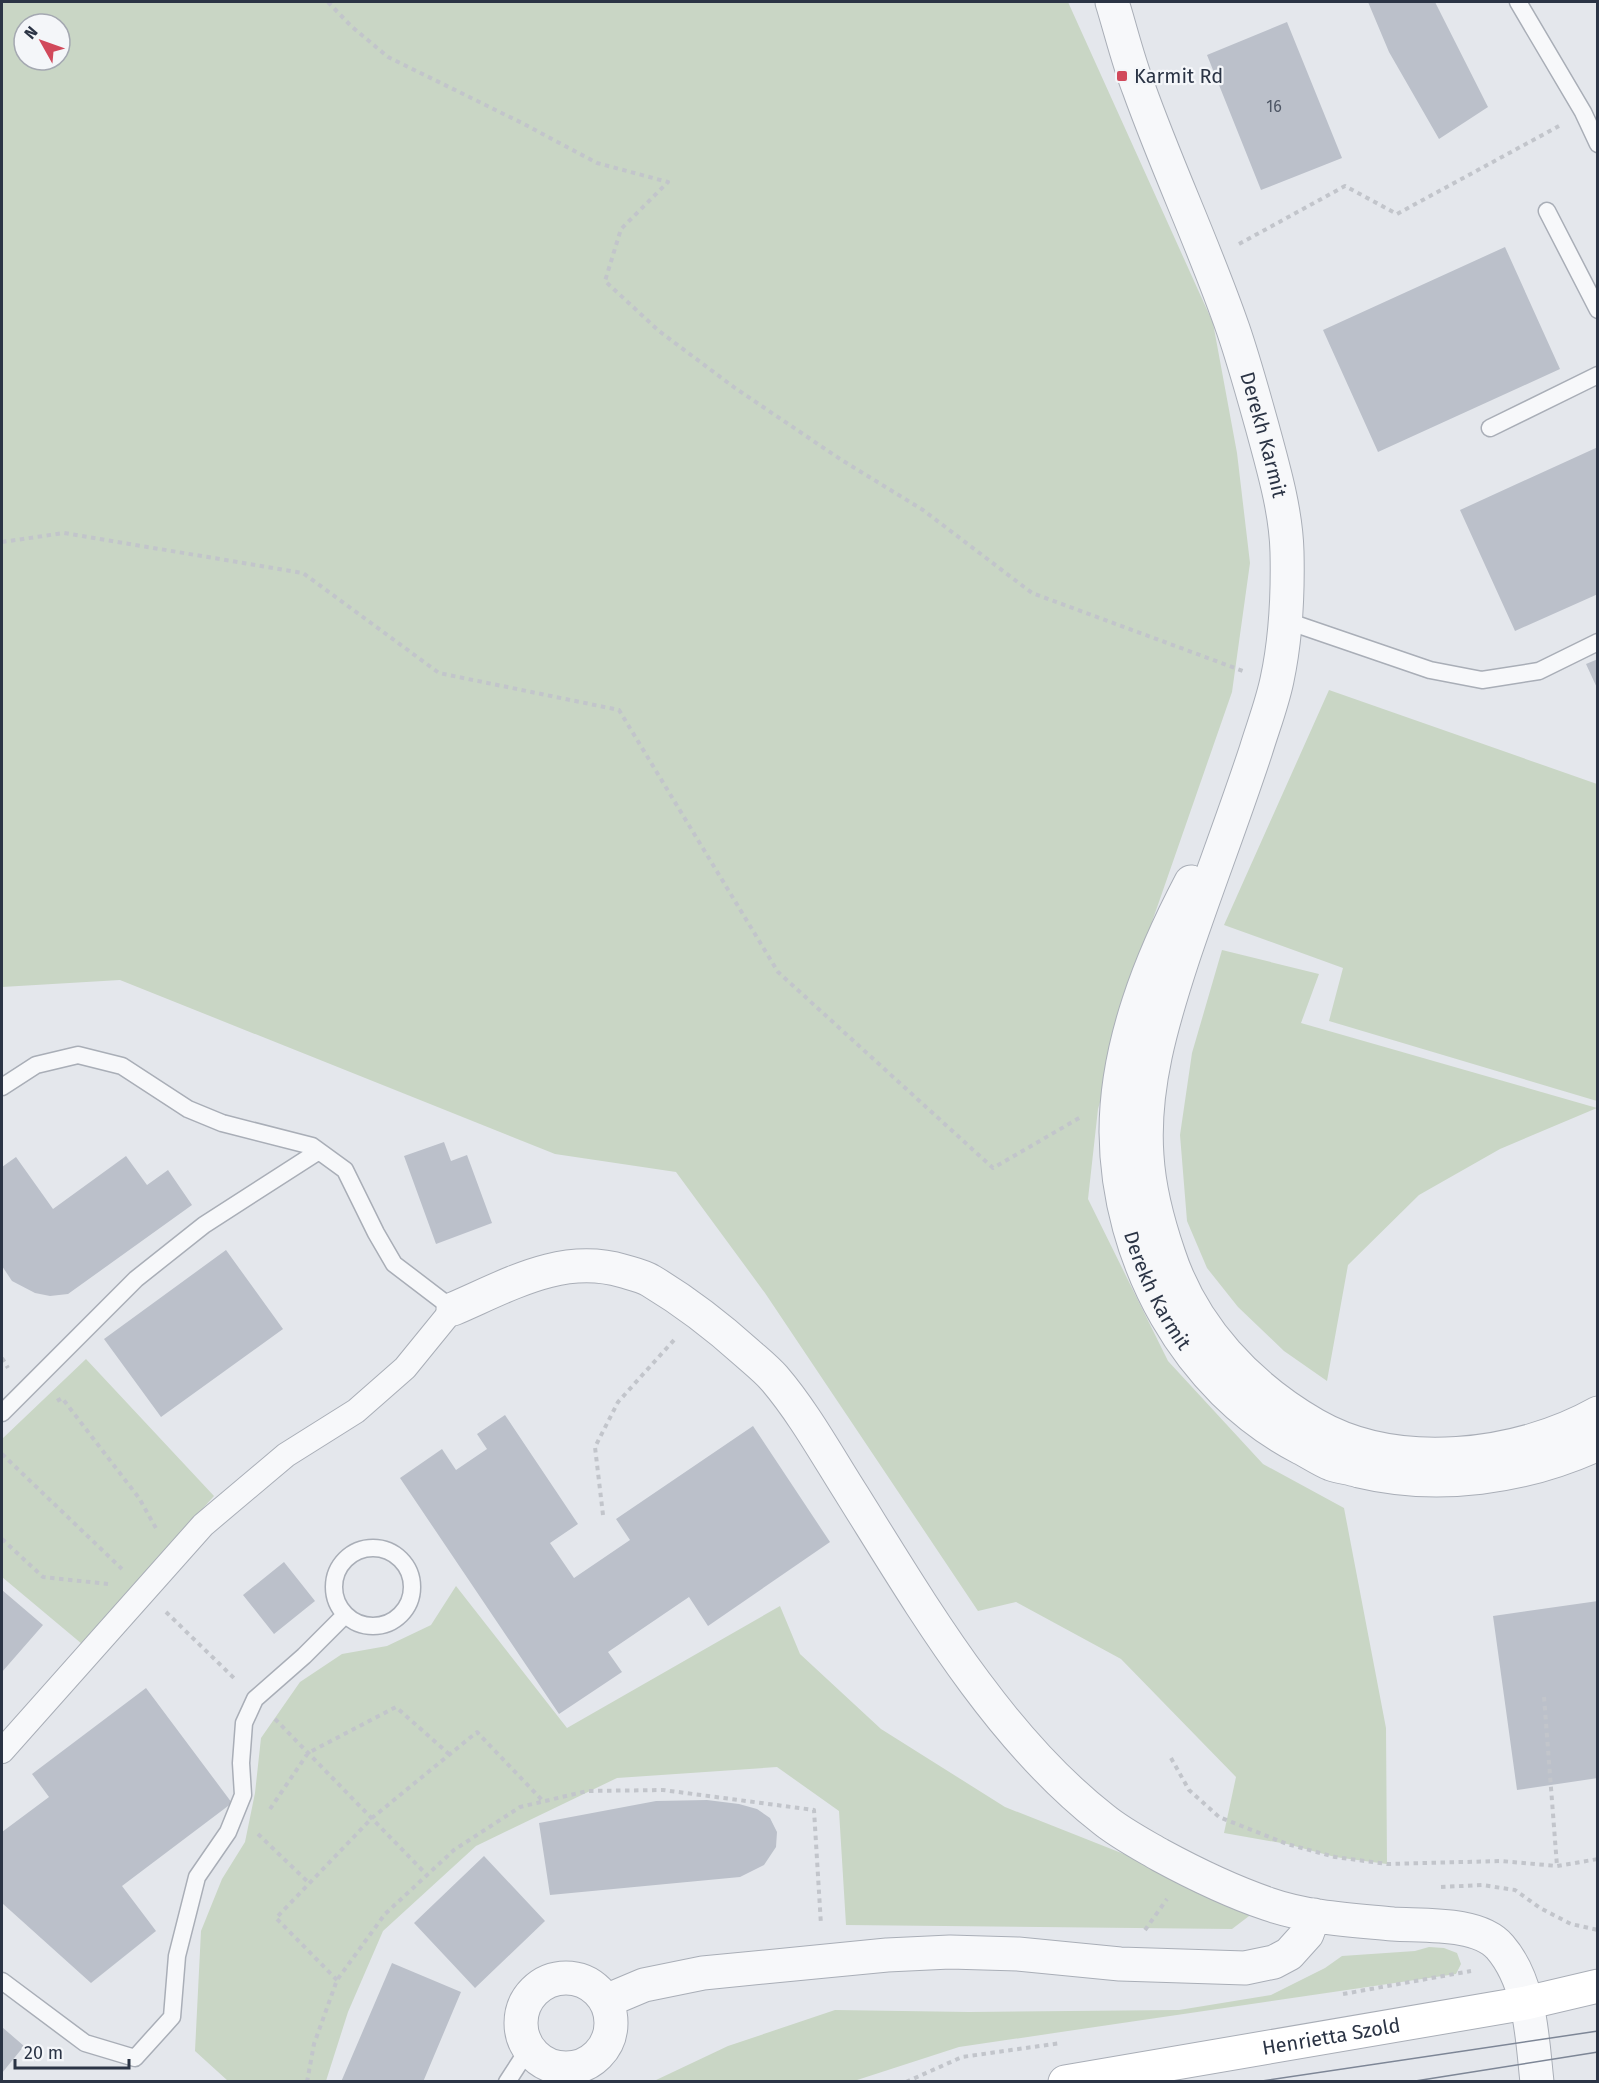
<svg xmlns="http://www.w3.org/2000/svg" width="1599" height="2083" font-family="'Fira Sans',sans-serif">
<rect width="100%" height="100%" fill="#e4e7ec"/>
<!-- green -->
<path fill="#c9d6c5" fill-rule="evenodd" d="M2 2H1068L1213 323 1237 453 1250 563 1232 692 1153 919 1098 1109 1088 1199 1168 1361 1263 1464 1344 1508 1386 1728 1387 1864 1335 1857 1287 1844 1224 1833 1236 1777 1121 1659 1016 1602 978 1611 765 1293 676 1172 555 1154 120 980 2 987ZM24 24H60V60H24Z
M1329 690 1597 784V1101L1329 1021 1343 968 1224 925Z
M1222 950 1319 974 1301 1023 1597 1108 1500 1149 1419 1195 1348 1265 1327 1381 1284 1351 1238 1307 1207 1268 1187 1221 1180 1135 1192 1053Z
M86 1359 214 1496 82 1644 2 1577V1439Z
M456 1586 567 1728 780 1606 800 1654 881 1729 1005 1807 1187 1879 1253 1913 1232 1929 846 1925 839 1811 777 1767 617 1778 476 1846 383 1931 348 2012 326 2081H228L195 2051 201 1931 222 1879 245 1842 255 1793 261 1738 300 1682 342 1654 387 1646 431 1625Z
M1429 1947 1444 1948 1457 1953 1461 1964 1456 1974 959 2047 854 2081H654L728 2046 835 2010 969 2012 1179 2010 1271 1995 1325 1968 1342 1956 1415 1951Z"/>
<!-- building -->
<path fill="#bbc0ca" d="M1368 2H1435L1488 107 1439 139 1389 52Z
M1287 22 1342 158 1261 190 1207 55Z
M1505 247 1560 369 1378 452 1323 330Z
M1598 447V594L1515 631 1460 510Z
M1598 659V690L1586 664Z
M444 1142 451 1161 467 1155 492 1223 436 1244 404 1156Z
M126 1156 147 1185 168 1170 192 1205 68 1294 50 1296 35 1293 12 1281 2 1266V1167L16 1157 53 1209Z
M226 1250 283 1329 161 1417 104 1339Z
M505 1415 578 1524 550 1543 574 1578 630 1540 616 1519 753 1426 830 1542 708 1626 689 1597 608 1652 622 1672 559 1714 400 1478 442 1449 456 1470 487 1449 477 1434Z
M284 1562 315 1601 274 1634 243 1595Z
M2 1590 43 1625 2 1672Z
M1598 1601V1778L1517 1790 1493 1616Z
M146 1688 232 1803 122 1886 156 1931 91 1983 2 1903V1832L49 1797 32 1774Z
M707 1800 739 1804 757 1809 770 1818 777 1832 776 1847 764 1865 740 1877 550 1895 539 1823 656 1801Z
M484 1856 545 1921 475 1988 414 1923Z
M392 1963 461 1992 423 2082H341Z
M2 2027 24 2046 2 2073Z"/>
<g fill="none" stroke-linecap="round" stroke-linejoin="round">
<!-- service casing -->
<g stroke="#a9aeb7" stroke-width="19">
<path id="service" d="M1518 2 1583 112 1598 144
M1547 211 1598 310
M1490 428 1598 375
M1287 621 1430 670 1482 680 1539 671 1598 642
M2 1087 36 1065 78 1055 122 1066 188 1109 222 1123 312 1146 345 1170 376 1233 394 1264 453 1309
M2 1413 136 1279 204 1225 319 1151
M334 1587a39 39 0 1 1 78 0a39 39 0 1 1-78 0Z
M2 1981 85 2043 135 2058 172 2017 177 1956 197 1877 228 1832 243 1795 241 1763 244 1723 255 1699 304 1656 345 1615
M507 2082 529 2048"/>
</g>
<!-- pedestrian casing -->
<g stroke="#a9aeb7" stroke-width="26">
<path id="pedestrian" d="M2 1751 203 1525 286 1455 356 1411 405 1368 453 1309"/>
</g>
<!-- minor casing -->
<g stroke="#a9aeb7" stroke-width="35">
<path id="minor" d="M453 1309C509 1285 562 1253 623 1271 633 1274 643 1276 651 1281 686 1302 717 1326 747 1353 756 1361 766 1369 774 1378 804 1413 828 1457 853 1496 923 1608 998 1737 1103 1819 1120 1833 1141 1844 1160 1855 1195 1874 1230 1891 1268 1904 1308 1918 1352 1920 1393 1924 1424 1926 1479 1922 1500 1947 1531 1983 1532 2037 1537 2082
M521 2023a45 45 0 1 1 90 0a45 45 0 1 1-90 0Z
M606 2001 644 1985 703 1973 887 1955 950 1952 1018 1954 1120 1964 1245 1968 1274 1962 1289 1954 1307 1934 1314 1915"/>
</g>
<!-- tertiary casing -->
<g stroke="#a9aeb7" stroke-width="35">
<g id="tertiary">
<path id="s1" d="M1112 2C1121 31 1128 61 1139 89 1168 170 1205 248 1233 329 1244 361 1253 394 1262 426 1273 467 1286 510 1287 552 1288 595 1286 638 1277 680 1272 704 1263 727 1256 750 1233 820 1206 889 1183 958 1162 1022 1142 1089 1147 1156 1149 1189 1158 1223 1169 1255 1193 1328 1249 1387 1315 1425 1397 1472 1518 1458 1598 1413"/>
<path id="s2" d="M1191 882C1151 958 1116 1045 1116 1132 1117 1260 1187 1389 1301 1448 1311 1453 1321 1460 1331 1464 1340 1467 1350 1468 1359 1471 1438 1490 1524 1478 1598 1444"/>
</g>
</g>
<!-- secondary casing -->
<g stroke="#a9aeb7" stroke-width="35">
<g id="secondary">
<path id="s3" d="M1065 2082 1526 2003 1598 1986"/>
</g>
</g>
<!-- path -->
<path stroke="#c2c5cb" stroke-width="4" stroke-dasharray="4.5 4.5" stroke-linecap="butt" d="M328 2 351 26 388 57 522 123 597 163 668 182 621 229 605 281 659 331 735 388 840 459 923 510 1032 593 1243 671
M1239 244 1345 186 1397 214 1559 126
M2 542 64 533 303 573 439 673 619 710 778 972 993 1168 1081 1117
M2 1358 8 1368
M57 1401 62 1398 139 1498 157 1530
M2 1454 122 1569
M603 1515 595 1447 618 1402 674 1340
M2 1539 43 1577 108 1584
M166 1612 236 1680
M1544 1697 1557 1866
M275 1719 427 1875
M1171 1758 1189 1790 1219 1817 1287 1844 1335 1857 1387 1864 1501 1861 1557 1866 1598 1859
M270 1809 308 1753 396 1707 450 1755
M258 1834 309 1883
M1441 1887 1482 1885 1515 1890 1540 1908 1571 1924 1598 1930
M1145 1930 1167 1899
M337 1980 276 1918 372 1818 477 1732 543 1801
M1343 1994 1471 1971
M307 2082 314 2044 337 1980 385 1914 454 1850 520 1807 587 1791 663 1790 814 1810 821 1925
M906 2082 962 2057 1061 2043"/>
<!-- service -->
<use href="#service" stroke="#f7f8fa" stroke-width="16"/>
<!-- pedestrian -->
<use href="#pedestrian" stroke="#f7f8fa" stroke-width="24"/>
<!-- minor -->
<use href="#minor" stroke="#f7f8fa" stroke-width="33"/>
<!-- tertiary -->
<use href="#tertiary" stroke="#f7f8fa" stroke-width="33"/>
<!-- secondary -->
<use href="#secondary" stroke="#fff" stroke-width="33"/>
<!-- tram -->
<path stroke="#7d8696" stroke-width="1.5" d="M1255 2082 1598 2031
M1409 2082 1598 2052"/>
</g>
<!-- markers -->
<rect fill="#d1495b" stroke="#f4f6f9" stroke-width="2" x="1116" y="70" width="12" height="12" rx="3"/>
<g text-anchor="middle" stroke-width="4.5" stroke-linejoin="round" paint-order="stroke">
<!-- number labels -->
<g font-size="16" fill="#4f5766">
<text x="1274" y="112">16</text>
</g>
<!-- poi labels -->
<g font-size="20" fill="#2b3445" stroke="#f4f6f9" text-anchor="start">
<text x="1134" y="83">Karmit Rd</text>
</g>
<!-- street labels -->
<g font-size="20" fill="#2b3445" stroke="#f4f6f9">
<text dy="7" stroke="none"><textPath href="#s1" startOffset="459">Derekh Karmit</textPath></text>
<text dy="7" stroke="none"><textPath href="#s2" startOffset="429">Derekh Karmit</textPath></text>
<text dy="7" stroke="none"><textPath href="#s3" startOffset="270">Henrietta Szold</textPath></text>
</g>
</g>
<!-- border -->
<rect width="1599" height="2083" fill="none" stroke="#2b3445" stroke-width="6"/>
<!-- north arrow -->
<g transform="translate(42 42) rotate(310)"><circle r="28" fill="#f4f6f9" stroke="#a4a8b1" stroke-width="1.5"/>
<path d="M0-4.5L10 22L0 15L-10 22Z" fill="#d1495b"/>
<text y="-9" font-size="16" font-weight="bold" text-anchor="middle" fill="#2b3445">N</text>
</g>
<!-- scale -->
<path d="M15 2059v9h114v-9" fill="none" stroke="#2b3445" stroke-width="3"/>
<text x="24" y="2059" font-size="18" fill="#2b3445" stroke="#f4f6f9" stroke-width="4.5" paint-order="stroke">20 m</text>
</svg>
